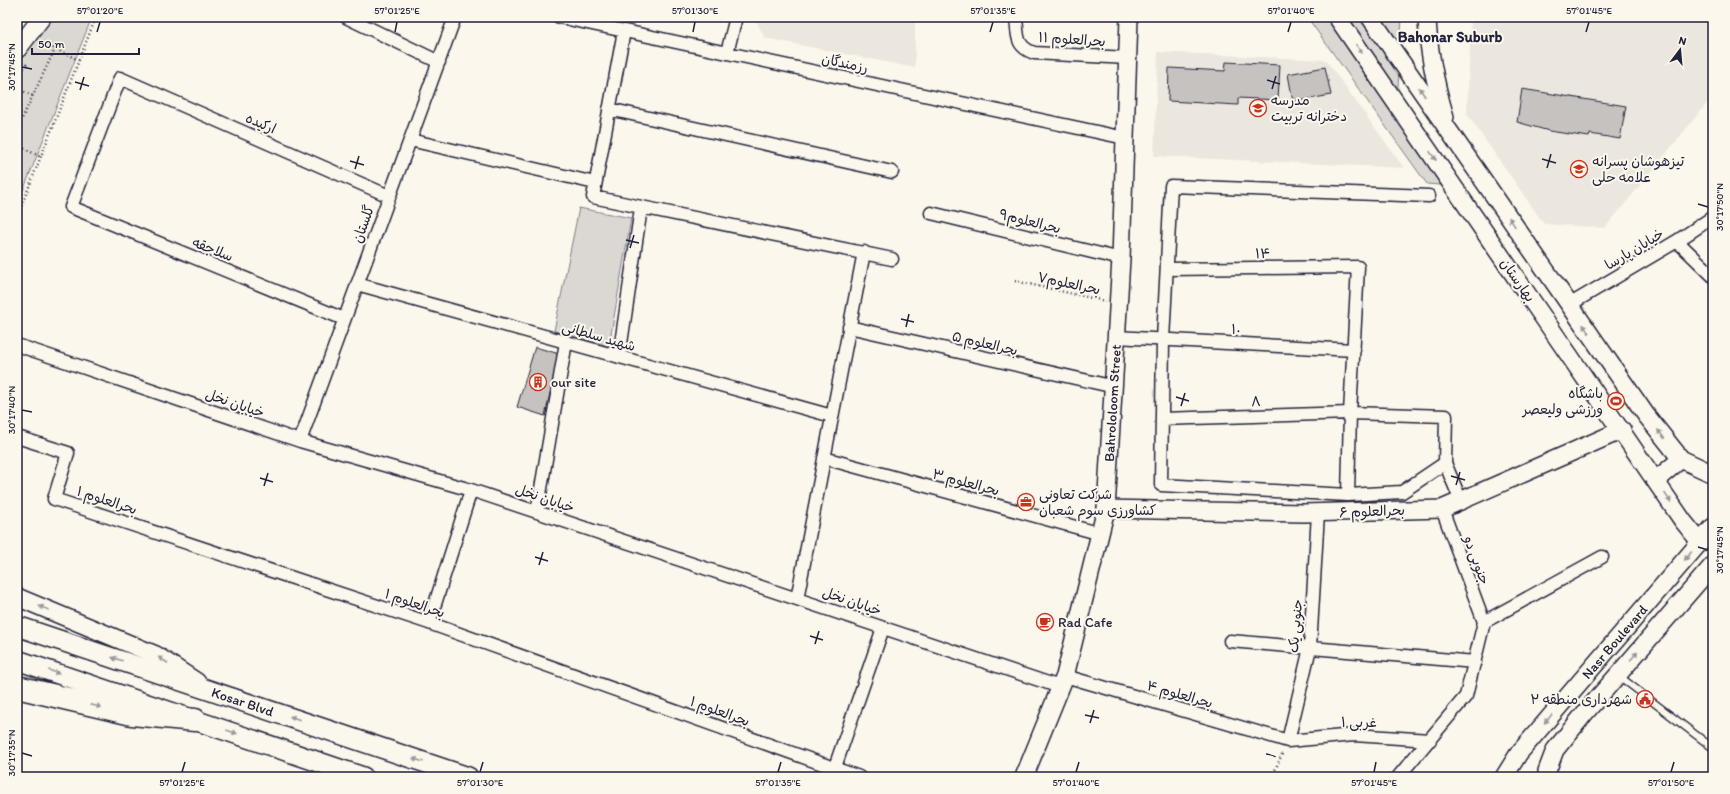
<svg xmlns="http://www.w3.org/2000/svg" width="1730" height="794" font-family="Itim,'Playpen Sans Arabic',sans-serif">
<rect width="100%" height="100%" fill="#fbf7ec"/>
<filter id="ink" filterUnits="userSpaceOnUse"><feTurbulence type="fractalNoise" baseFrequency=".025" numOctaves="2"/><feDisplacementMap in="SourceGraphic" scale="8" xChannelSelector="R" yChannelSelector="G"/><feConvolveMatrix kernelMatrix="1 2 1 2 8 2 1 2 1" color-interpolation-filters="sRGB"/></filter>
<g filter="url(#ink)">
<!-- built -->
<path fill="#ebe7df" d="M754 17H915V68L765 38Z
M1471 17H1713V96L1605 228 1544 224 1467 114Z
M1158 52 1326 60 1404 168 1154 156Z"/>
<!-- green -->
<path fill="#dbd8d3" stroke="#7e7d87" d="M52 17H92L17 206V65Z
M1307 17H1402L1397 104 1452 186 1427 184Z
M579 208 631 218 609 346 554 331Z"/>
<!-- building -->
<path fill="#c6c2c0" stroke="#22223b" d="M1226 62 1280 65 1278 100 1238 98V105L1168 101 1169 68 1225 71Z
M1325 67 1331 95 1293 102 1288 74Z
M1522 89 1626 106 1620 139 1590 134 1589 137 1549 131 1517 122Z
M535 347 556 353 558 357 545 416 517 407Z"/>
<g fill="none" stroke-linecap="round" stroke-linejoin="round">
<!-- lane casing -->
<g stroke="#22223b" stroke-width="9">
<path id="lane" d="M1619 676 1713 748"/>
</g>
<!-- street casing -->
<g stroke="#22223b" stroke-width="15">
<path id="street" d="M346 17 439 62
M559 17 1125 138
M1016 17C1018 35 1015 46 1034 53L1128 58
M624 31 593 197 892 259
M727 53 736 17
M609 109 892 172
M410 140 595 183
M1429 196 1171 186 1163 340 1161 485 1348 495 1402 492 1445 463 1461 501
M931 213 1121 259
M1677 241 1713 276
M1167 269 1358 267 1350 413 1348 495
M357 284 832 416
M1569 305 1677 241 1713 217
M344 319 71 207 120 78 389 196
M849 327 1115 387
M1116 337 1354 350
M17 345 300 441 471 490 1060 687
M619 357 641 208
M1162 419 1350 413 1446 416 1445 463
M17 437 68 453 54 499 429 623 859 777
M300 441 455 17
M824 458 1101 534
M1442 509 1484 622
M537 512 566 342
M797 599 864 252
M429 623 471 490
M1230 641 1475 662
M1065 676 1288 741 1354 735 1430 740
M1288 741 1310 648 1318 513
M835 767 883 628
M1398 777 1466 696 1484 622 1602 557"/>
</g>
<!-- secondary casing -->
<g stroke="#22223b" stroke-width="20">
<g id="secondary">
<path d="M1337 17 1683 521 1700 542"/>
<path d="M1370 17 1646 415 1681 459 1713 474"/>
<path d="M1427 17C1428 52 1435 83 1445 117"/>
<path d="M17 50 42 17"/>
<path d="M1656 480 1681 459"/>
<path d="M1106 509 1304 513 1442 509 1622 430"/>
<path d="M17 597 156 655 197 682"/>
<path id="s1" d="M1024 777 1065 676 1106 509 1121 259 1129 17"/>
<path id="s2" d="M1504 777 1519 753 1713 527"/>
<path d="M1548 777 1547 771 1555 750 1584 714 1713 565"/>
</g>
</g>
<!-- primary casing -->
<g stroke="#22223b" stroke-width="22">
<g id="primary">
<path id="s3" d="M17 626 468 777"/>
<path d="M17 660 363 777"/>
</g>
</g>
<!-- highway casing -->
<g stroke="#22223b" stroke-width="25">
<path id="highway" d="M17 687 132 714 195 720"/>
</g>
<!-- path -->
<path stroke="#22223b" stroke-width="2.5" stroke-dasharray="1 3" stroke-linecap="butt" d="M42 42 55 49 79 60
M17 78 28 62
M17 88 33 96
M17 129 55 49
M17 145 41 157
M17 205 21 207
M17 217 96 17
M1015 281 1105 301
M1272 777 1283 752"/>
<!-- lane -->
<use href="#lane" stroke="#fbf7ec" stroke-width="6"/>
<!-- street -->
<use href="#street" stroke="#fbf7ec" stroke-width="12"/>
<!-- secondary -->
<use href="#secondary" stroke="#fbf7ec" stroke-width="17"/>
<!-- primary -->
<use href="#primary" stroke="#fbf7ec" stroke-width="19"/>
<!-- highway -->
<use href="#highway" stroke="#fbf7ec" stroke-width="22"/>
</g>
<!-- one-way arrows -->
<defs><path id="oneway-solid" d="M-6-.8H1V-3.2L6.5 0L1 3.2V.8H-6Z"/></defs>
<g fill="#99979c">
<use href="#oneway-solid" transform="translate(1359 49) rotate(55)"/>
<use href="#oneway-solid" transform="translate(1422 92) rotate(-125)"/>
<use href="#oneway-solid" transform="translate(1433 156) rotate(55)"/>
<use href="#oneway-solid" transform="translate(1512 222) rotate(-124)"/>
<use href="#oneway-solid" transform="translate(1586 329) rotate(-125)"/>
<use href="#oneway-solid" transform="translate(1661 434) rotate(-128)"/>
<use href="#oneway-solid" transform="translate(1668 498) rotate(56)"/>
<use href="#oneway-solid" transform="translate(1688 556) rotate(130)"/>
<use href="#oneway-solid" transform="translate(44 608) rotate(-158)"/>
<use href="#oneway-solid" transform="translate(1634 656) rotate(-49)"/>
<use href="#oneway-solid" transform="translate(117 659) rotate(-162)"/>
<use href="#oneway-solid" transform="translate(163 660) rotate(-147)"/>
<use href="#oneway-solid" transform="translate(54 672) rotate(19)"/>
<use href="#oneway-solid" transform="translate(96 706) rotate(13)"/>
<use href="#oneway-solid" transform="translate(295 718) rotate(-161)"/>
<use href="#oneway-solid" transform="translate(1548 719) rotate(131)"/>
<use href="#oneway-solid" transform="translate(232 732) rotate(19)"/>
<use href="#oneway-solid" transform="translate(418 760) rotate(-161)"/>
</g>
</g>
<!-- ticks -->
<path fill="none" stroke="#22223b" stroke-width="1.5" d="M97 32 100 22M395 32 397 22M693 32 695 22M990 32 993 22M1288 32 1291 22M1586 32 1589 22M22 67 32 69M1267 80 1280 84M75 82 89 86M1272 89 1276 76M80 90 84 77M1542 159 1556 163M350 161 364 165M1547 168 1551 154M355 169 359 156M1698 204 1708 207M626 240 639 243M630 248 634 235M901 319 914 322M906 327 909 314M1176 397 1189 401M1181 406 1185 393M22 410 32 412M1451 476 1465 480M260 478 273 482M1456 485 1460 472M264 486 268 473M1698 547 1708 550M535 557 548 561M539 565 543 552M810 636 823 640M815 644 819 631M1085 715 1099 718M1090 723 1094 710M22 753 32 756M182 772 185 762M480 772 483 762M778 772 781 762M1076 772 1079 762M1374 772 1376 762M1671 772 1674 762"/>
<!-- icons -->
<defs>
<g id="school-ring" transform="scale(0.9)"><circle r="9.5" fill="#fbf7ec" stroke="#c8321e" stroke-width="1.5"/><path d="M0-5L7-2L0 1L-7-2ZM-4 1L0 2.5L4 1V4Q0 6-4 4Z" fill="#c8321e"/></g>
<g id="building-ring" transform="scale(0.9)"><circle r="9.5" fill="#fbf7ec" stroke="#c8321e" stroke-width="1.5"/><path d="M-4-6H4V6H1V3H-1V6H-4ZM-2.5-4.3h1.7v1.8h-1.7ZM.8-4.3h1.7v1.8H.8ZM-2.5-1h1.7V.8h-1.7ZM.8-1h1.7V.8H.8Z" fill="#c8321e"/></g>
<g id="stadium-ring" transform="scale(0.9)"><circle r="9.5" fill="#fbf7ec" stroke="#c8321e" stroke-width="1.5"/><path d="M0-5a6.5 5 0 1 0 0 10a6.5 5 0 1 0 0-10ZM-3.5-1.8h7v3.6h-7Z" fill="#c8321e"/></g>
<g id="office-ring" transform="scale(0.9)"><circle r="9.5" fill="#fbf7ec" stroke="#c8321e" stroke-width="1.5"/><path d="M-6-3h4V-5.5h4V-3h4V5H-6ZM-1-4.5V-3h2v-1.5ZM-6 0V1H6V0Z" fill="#c8321e"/></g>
<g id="cafe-ring" transform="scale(0.9)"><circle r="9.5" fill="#fbf7ec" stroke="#c8321e" stroke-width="1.5"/><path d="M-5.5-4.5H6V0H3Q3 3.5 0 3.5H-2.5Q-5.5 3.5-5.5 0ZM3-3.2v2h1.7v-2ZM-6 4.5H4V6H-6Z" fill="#c8321e"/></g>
<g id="civic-ring" transform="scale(0.9)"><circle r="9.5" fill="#fbf7ec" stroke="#c8321e" stroke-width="1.5"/><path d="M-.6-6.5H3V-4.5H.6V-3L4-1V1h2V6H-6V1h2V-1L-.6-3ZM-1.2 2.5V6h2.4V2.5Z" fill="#c8321e"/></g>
</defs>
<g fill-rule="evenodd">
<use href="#school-ring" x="1258" y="108"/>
<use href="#school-ring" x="1579" y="169"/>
<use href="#building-ring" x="538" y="382"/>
<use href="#stadium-ring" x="1616" y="401"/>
<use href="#office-ring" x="1026" y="502"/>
<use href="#cafe-ring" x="1045" y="622"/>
<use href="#civic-ring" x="1645" y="699"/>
</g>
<g text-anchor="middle" stroke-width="4" stroke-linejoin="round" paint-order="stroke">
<!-- street labels -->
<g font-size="14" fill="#22223b" stroke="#fbf7ec">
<text transform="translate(1072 39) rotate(4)" y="5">بحرالعلوم ۱۱</text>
<text transform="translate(845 63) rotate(12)" y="5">رزمندگان</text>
<text transform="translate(261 123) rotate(24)" y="5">ارکیده</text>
<text transform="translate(1030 221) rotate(14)" y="5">بحرالعلوم۹</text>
<text transform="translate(363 224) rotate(-70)" y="5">گلستان</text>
<text transform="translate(213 249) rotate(22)" y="5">سلاجقه</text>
<text transform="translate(1634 249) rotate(-31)" y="5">خیابان پارسا</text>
<text transform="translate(1263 253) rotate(-1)" y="5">۱۴</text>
<text transform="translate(1518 280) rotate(55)" y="5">بهارستان</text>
<text transform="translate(1069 283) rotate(12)" y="5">بحرالعلوم۷</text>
<text transform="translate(1236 329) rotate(3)" y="5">۱۰</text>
<text transform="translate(599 336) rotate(16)" y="5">شهید سلطانی</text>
<text transform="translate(985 343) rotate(13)" y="5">بحرالعلوم ۵</text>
<text transform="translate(1256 401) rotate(-2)" y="5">۸</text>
<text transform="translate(235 403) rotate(19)" y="5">خیابان نخل</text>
<text dy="5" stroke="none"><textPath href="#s1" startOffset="387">Bahrololoom Street</textPath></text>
<text transform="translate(966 482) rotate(15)" y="5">بحرالعلوم ۳</text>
<text transform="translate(545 498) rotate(19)" y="5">خیابان نخل</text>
<text transform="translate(107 500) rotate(18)" y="5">بحرالعلوم ۱</text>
<text transform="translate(1372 511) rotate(-2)" y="5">بحرالعلوم ۶</text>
<text transform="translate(1477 560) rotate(70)" y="5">جنوبی دو</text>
<text transform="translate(852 601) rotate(19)" y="5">خیابان نخل</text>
<text transform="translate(415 603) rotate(19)" y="5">بحرالعلوم ۱</text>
<text transform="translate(1295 626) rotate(-85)" y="5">جنوبی یک</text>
<text dy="5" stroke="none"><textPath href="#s2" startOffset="175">Nasr Boulevard</textPath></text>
<text transform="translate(1180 694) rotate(16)" y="5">بحرالعلوم ۴</text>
<text dy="5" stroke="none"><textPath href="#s3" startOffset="238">Kosar Blvd</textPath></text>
<text transform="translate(720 711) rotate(20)" y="5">بحرالعلوم ۱</text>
<text x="1359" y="727">غربی ۱</text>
<text transform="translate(1271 755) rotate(-67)" y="5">۱</text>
</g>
<!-- poi labels -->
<g font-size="14" fill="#22223b" stroke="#fbf7ec" text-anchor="start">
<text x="1271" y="105">مدرسه<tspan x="1271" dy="16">دخترانه تربیت</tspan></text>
<text x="1592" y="166">تیزهوشان پسرانه<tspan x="1592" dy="16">علامه حلی</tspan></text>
<text x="551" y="387">our site</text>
<text x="1603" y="398" text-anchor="end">باشگاه<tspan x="1603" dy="16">ورزشی ولیعصر</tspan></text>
<text x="1039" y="499">شرکت تعاونی<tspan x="1039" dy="16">کشاورزی سوم شعبان</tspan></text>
<text x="1058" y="627">Rad Cafe</text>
<text x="1632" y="704" text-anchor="end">شهرداری منطقه ۲</text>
</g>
<!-- neighbourhood labels -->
<g font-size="15" font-weight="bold" fill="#22223b" stroke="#fbf7ec">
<text x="1450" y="42">Bahonar Suburb</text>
</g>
</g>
<!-- margin -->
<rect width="1730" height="794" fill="none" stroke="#fbf7ec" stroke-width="44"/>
<!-- north arrow -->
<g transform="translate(1680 50) rotate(16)" stroke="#fbf7ec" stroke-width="3" paint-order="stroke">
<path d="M0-3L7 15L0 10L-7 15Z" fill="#22223b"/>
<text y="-6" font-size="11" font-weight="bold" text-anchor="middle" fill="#22223b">N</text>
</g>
<!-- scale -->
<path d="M32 48v6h107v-6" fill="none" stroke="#22223b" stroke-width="2"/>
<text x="38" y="48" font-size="12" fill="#22223b" stroke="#fbf7ec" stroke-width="3" paint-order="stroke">50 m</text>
<rect x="22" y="22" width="1686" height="750" fill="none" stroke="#22223b" stroke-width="1.5"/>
<g font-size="10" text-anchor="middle" fill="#22223b">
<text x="100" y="14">57°01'20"E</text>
<text x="397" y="14">57°01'25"E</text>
<text x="695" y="14">57°01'30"E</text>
<text x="993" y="14">57°01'35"E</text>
<text x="1291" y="14">57°01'40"E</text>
<text x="1589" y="14">57°01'45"E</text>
<text transform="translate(11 67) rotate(-90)" y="4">30°17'45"N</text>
<text transform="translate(1719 207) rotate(-90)" y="4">30°17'50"N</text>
<text transform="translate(11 410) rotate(-90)" y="4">30°17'40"N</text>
<text transform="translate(1719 550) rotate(-90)" y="4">30°17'45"N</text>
<text transform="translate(11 753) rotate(-90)" y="4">30°17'35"N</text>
<text x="182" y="786">57°01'25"E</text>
<text x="480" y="786">57°01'30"E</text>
<text x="778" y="786">57°01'35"E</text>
<text x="1076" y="786">57°01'40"E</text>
<text x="1374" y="786">57°01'45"E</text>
<text x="1671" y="786">57°01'50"E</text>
</g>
</svg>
